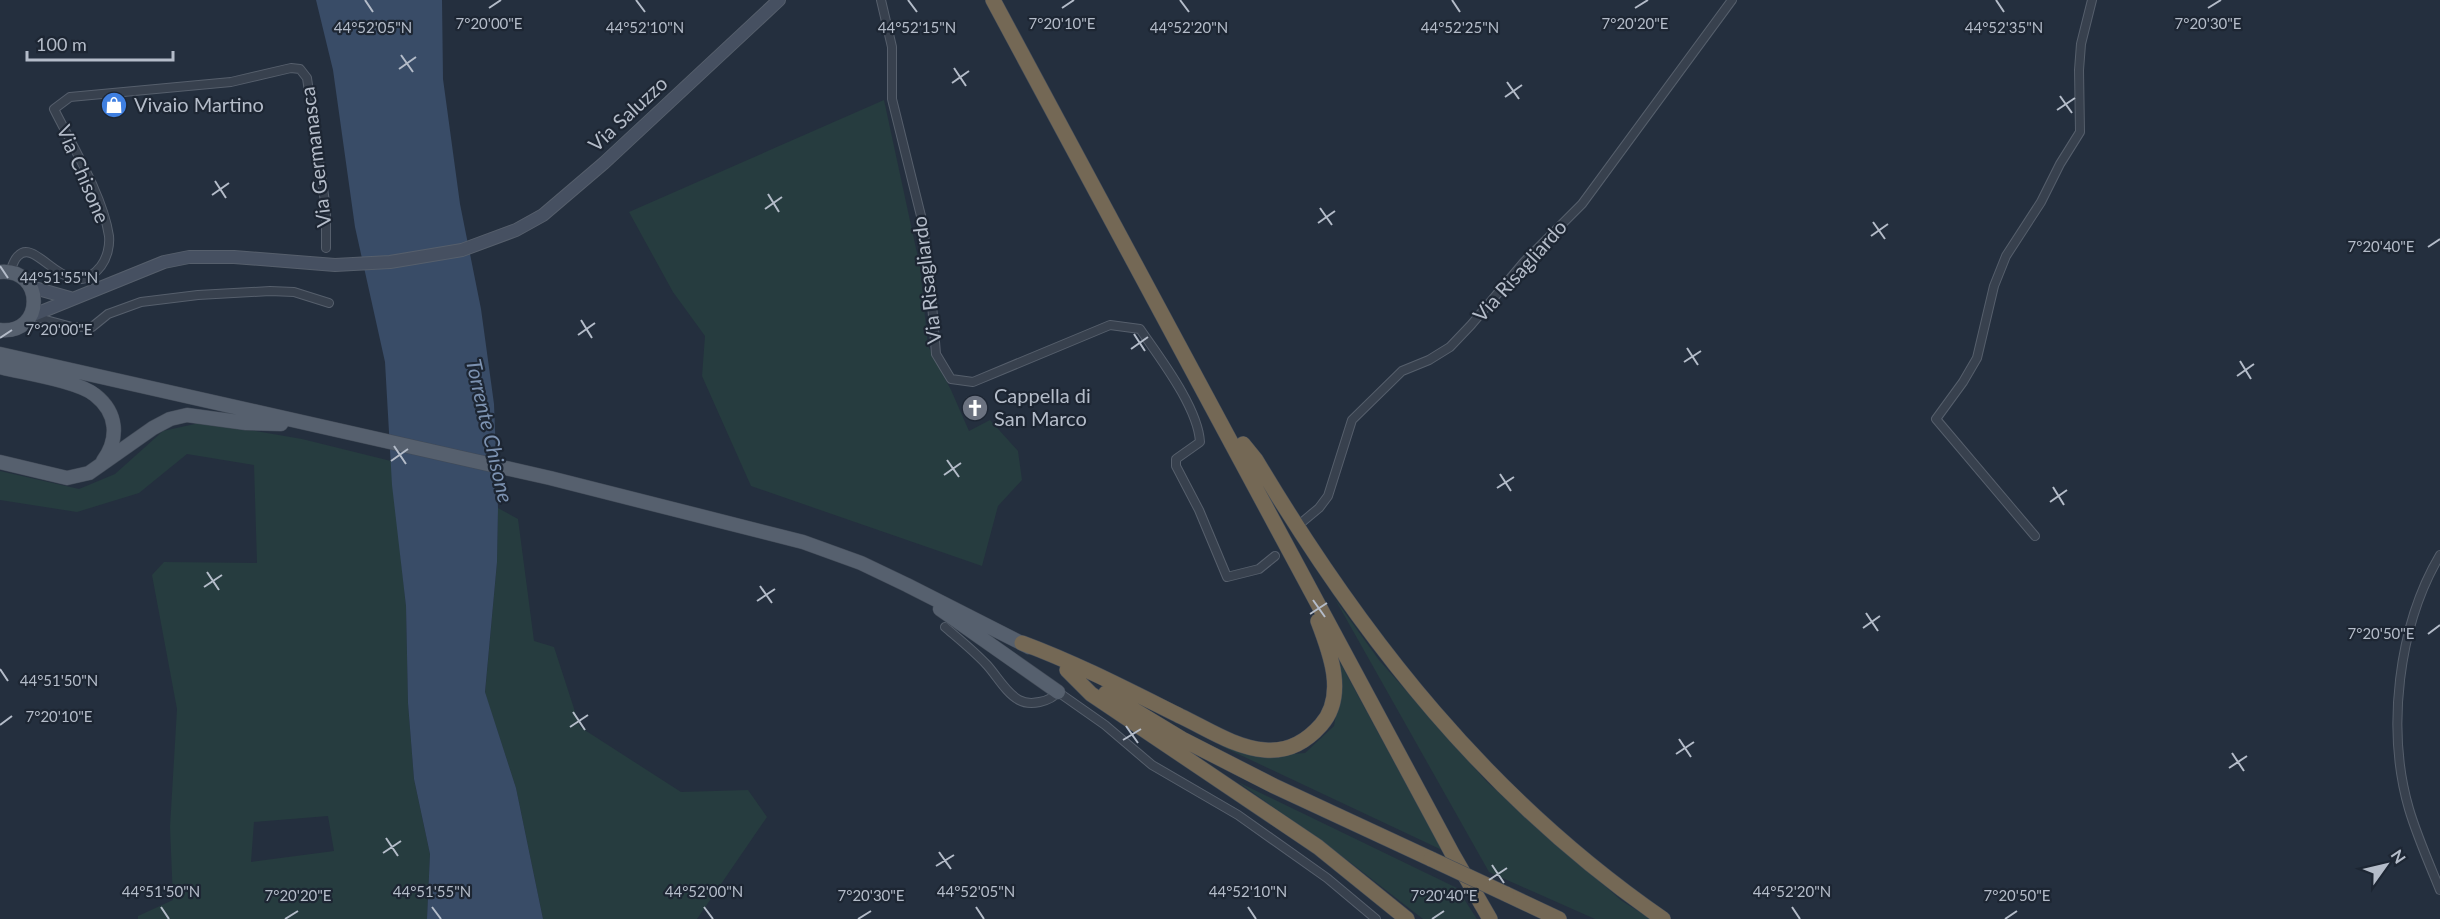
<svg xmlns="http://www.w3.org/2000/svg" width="2440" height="919" font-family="Lato,sans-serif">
<rect width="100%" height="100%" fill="#242f3e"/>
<!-- green -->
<path fill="#263c3f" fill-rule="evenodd" d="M884 100 920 267 928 346 951 390 969 431 990 420 1018 451 1022 480 998 506 982 566 751 486 702 376 705 336 673 292 629 212Z
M204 422 302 439 391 461 406 606 408 703 414 779 430 854 427 919H138V916L173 900 170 827 177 709 152 575 164 562 257 563 254 465 187 454 139 493 77 512 0 500V471L79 489 115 474 163 431ZM328 816 334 851 251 862 254 822Z
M498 508 518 519 534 641 554 647 580 727 681 792 748 790 767 817 697 919H543L516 788 485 693 497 562Z
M1335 599 1379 660 1487 782 1622 901 1651 919H1595L1489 872Z
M1337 657 1442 850 1219 745 1259 757 1305 753 1334 726 1340 692Z
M1238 782 1457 888 1477 919H1423L1351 863Z"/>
<!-- water -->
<path fill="#394c67" d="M316 0H442L443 79 460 204 481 309 494 404 498 508 497 562 485 692 516 788 543 919H427L430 854 414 779 408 703 406 606 392 485 385 362 355 227 333 70Z"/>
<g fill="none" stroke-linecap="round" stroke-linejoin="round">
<!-- street casing -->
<g stroke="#565f6c" stroke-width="10">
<path id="street" d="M881 0 892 47V99L922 220 930 279 936 354 951 379 973 382 1110 325 1140 329C1159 357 1198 407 1200 442L1176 459V466L1199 510 1227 577 1259 569 1275 556
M10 272C12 267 14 259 18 256 37 235 68 308 101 266 107 258 110 246 109 236 103 196 72 145 54 109L70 97 231 82 291 68 300 69 307 78 326 209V248
M31 316 72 327H92L108 314 141 302 198 295 270 291 294 292 329 303
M1301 523 1319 508 1328 496 1352 420 1402 371 1429 360 1450 347 1471 325 1524 262 1582 204 1732 0
M2035 536 1936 419 1963 382 1977 358 1994 286 2006 256 2041 202 2060 164 2080 132 2079 70 2081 44 2092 0
M2440 555C2398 626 2386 730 2409 809 2417 836 2429 863 2440 890
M945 627C959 639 974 651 987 665 997 676 1006 693 1019 700 1030 706 1050 702 1058 692L1105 725 1152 765 1238 815 1327 878 1376 919"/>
</g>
<!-- secondary casing -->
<g stroke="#565f6c" stroke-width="14">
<path id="secondary" d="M31 287 70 298
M31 316 164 262 189 257H234L335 265 390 262 462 250 516 230 543 215 604 163 779 0"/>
</g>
<!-- primary casing -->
<g stroke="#414a57" stroke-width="15">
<path id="primary" d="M0 272C45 268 45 335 0 330
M0 354 550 478 803 542 861 563 907 585 1029 647
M0 367C23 373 78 381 95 395 118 413 119 439 103 461
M0 462 67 478 89 473 153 428 170 419 187 415 246 423 281 424
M940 609 1058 692"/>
</g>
<!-- highway casing -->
<g stroke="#434c59" stroke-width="16">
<path id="highway" d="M993 0 1453 855 1490 919
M1243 444 1256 460C1364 641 1488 798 1663 919
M1022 643C1076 663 1128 690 1180 716 1206 728 1235 748 1265 750 1287 752 1306 742 1321 725 1347 696 1330 652 1318 621
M1067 670 1091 694 1318 847 1407 919
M1106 693 1182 739 1274 786 1431 859
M1506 894 1559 919"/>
</g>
<!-- street -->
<use href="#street" stroke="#38414e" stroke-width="8"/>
<!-- secondary -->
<use href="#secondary" stroke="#465061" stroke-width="12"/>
<!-- primary -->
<use href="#primary" stroke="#56606e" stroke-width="14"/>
<!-- highway -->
<use href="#highway" stroke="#746855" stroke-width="15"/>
<!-- highway-bridge casing -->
<g stroke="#434c59" stroke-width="16" stroke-linecap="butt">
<path id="highway-bridge" d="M1431 859 1506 894"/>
</g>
<!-- highway-bridge -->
<use href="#highway-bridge" stroke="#746855" stroke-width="15"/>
</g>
<!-- ticks -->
<path fill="none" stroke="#b4bcc9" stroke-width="2" d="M365 0 373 12M636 0 645 12M908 0 917 12M1180 0 1189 12M1452 0 1460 12M1996 0 2004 12M489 8 501 0M1062 8 1074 0M1635 8 1648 0M2208 8 2221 0M401 55 413 72M954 68 966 86M399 69 416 57M1507 82 1519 99M952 83 969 71M2060 96 2072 113M1505 97 1522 85M2057 110 2075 98M215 181 226 198M768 194 779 212M212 195 229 183M1320 208 1332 225M765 209 782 197M1873 222 1885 239M1318 223 1335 211M1871 236 1888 224M2428 247 2440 239M0 266 8 278M581 320 592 338M1134 334 1145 351M578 335 595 323M0 338 12 330M1687 348 1698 365M1131 349 1148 337M2240 361 2251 379M1684 362 1701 351M2237 376 2254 364M394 446 406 464M947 460 959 477M391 461 408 449M1500 474 1511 491M944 475 961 463M2053 487 2064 505M1497 488 1514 477M2050 502 2067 490M207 572 219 590M760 586 772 603M204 587 222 575M1313 600 1325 617M757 601 775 589M1866 613 1878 631M1310 614 1327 603M1863 628 1880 616M2428 634 2440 625M0 669 8 681M573 712 585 730M0 725 12 716M1126 726 1138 743M570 727 588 715M1679 739 1691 757M1123 740 1141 729M2232 753 2244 771M1676 754 1694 742M2229 768 2247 756M386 838 398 856M939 852 951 869M383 853 401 841M1492 865 1504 883M936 866 954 855M1489 880 1507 868M161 907 169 919M432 907 441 919M704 907 713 919M976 907 984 919M1248 907 1256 919M1792 907 1800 919M285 919 298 911M858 919 871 911M1432 919 1444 911M2005 919 2017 911"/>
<!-- icons -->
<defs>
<g id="shop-disc" transform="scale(1.35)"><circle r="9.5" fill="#3f7fe0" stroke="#1d2633"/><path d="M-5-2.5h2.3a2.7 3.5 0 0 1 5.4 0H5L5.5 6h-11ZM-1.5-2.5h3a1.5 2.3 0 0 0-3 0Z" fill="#fff"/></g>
<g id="church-disc" transform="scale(1.35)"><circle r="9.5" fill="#6b7280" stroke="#1d2633"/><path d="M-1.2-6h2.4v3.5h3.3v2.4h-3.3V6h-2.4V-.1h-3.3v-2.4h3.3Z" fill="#fff"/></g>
</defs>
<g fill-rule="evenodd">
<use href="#shop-disc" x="114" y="105"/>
<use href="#church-disc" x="975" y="408"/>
</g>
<g text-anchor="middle" stroke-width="4.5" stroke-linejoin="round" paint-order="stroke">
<!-- poi labels -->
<g font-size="20" fill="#b4bcc9" stroke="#1d2633" text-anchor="start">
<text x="134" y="112">Vivaio Martino</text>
<text x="994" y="403">Cappella di<tspan x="994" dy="23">San Marco</tspan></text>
</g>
<!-- street labels -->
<g font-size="20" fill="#b4bcc9" stroke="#1d2633">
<text transform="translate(628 114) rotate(-43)" y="7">Via Saluzzo</text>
<text transform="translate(316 157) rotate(-97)" y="7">Via Germanasca</text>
<text transform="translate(83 174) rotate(67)" y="7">Via Chisone</text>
<text transform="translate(1520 271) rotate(-48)" y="7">Via Risagliardo</text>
<text transform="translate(927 280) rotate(-97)" y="7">Via Risagliardo</text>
</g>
<!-- water labels -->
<g font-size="21" font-style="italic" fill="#7c92b1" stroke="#1d2633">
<text transform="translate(489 431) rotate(77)" y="7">Torrente Chisone</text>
</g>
</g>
<g font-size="15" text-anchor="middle" fill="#b4bcc9" stroke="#1d2633" stroke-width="4.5" stroke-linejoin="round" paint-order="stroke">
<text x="1635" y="29">7°20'20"E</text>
<text x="2208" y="29">7°20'30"E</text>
<text x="489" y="29">7°20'00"E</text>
<text x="1062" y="29">7°20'10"E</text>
<text x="373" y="33">44°52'05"N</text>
<text x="645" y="33">44°52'10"N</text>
<text x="917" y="33">44°52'15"N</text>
<text x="1189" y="33">44°52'20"N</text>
<text x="1460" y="33">44°52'25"N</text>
<text x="2004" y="33">44°52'35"N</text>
<text x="2381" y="252">7°20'40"E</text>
<text x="59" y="283">44°51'55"N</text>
<text x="59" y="335">7°20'00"E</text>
<text x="2381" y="639">7°20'50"E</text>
<text x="59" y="686">44°51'50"N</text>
<text x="59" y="722">7°20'10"E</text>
<text x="161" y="897">44°51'50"N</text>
<text x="432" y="897">44°51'55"N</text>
<text x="704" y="897">44°52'00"N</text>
<text x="976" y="897">44°52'05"N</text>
<text x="1248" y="897">44°52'10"N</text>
<text x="1792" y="897">44°52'20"N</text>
<text x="298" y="901">7°20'20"E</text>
<text x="871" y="901">7°20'30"E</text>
<text x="1444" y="901">7°20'40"E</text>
<text x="2017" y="901">7°20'50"E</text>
</g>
<!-- north arrow -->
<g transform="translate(2386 865) rotate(56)" stroke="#1d2633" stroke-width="4.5" paint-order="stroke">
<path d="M0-4.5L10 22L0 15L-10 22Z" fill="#b4bcc9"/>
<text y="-9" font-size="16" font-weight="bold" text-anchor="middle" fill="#b4bcc9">N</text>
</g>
<!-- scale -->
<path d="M27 51v9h146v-9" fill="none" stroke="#b4bcc9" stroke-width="3"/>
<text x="36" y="51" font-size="18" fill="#b4bcc9" stroke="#1d2633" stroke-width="4.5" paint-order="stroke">100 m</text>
</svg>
